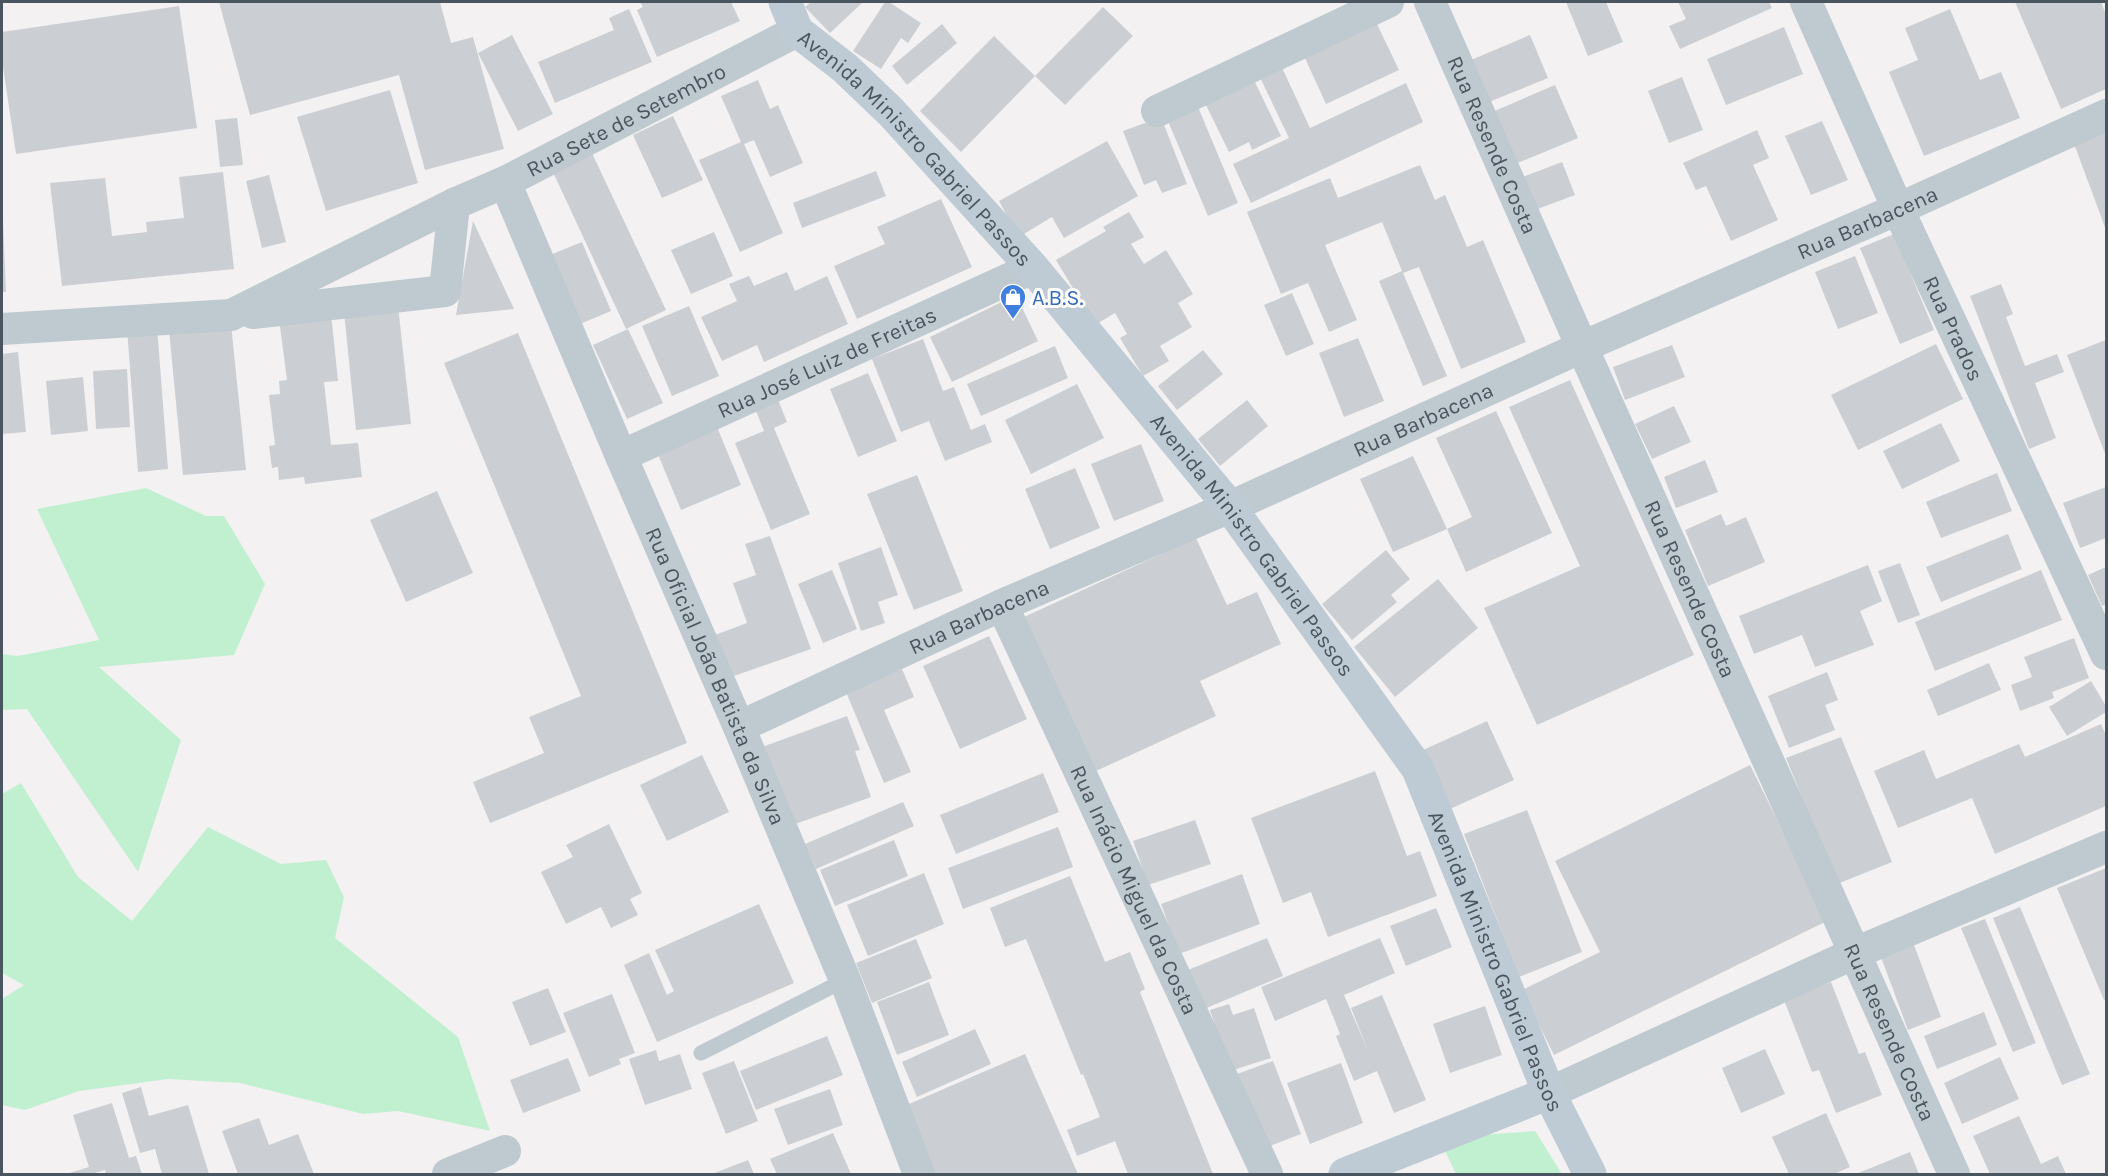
<svg xmlns="http://www.w3.org/2000/svg" width="2108" height="1176" font-family="Karla,sans-serif">
<rect width="100%" height="100%" fill="#f3f1f1"/>
<!-- green -->
<path fill="#c1f0d0" d="M146 488 206 516H224L265 584 234 655 99 667 181 740 138 872 27 709 2 710V654L18 656 99 640 37 509Z
M21 783 78 877 132 921 208 827 281 864 326 860 344 897 335 938 458 1037 490 1131 398 1111 363 1114 240 1083 168 1079 79 1091 25 1110 2 1105V999L24 985 2 973V794Z
M1535 1131 1562 1174H1456L1439 1138Z"/>
<!-- building -->
<path fill="#cbcfd3" d="M219 2H440L451 43 473 37 504 149 425 170 399 75 250 115Z
M640 2H731L740 21 657 57 637 10 643 7Z
M811 2H863L830 33 805 7Z
M885 2H889L921 23 908 43 901 38 881 69 853 51Z
M1566 2H1606L1623 42 1588 56Z
M1678 2H1769L1772 8 1680 49 1669 26 1686 19Z
M2015 2H2101L2106 15V89L2061 109Z
M179 6 197 128 16 154 2 60V32Z
M1103 7 1133 36 1065 105 1035 76Z
M629 9 652 62 555 103 538 62 614 30 609 18Z
M1950 9 1980 80 2001 72 2020 118 1924 156 1889 72 1918 60 1905 28Z
M1376 22 1399 70 1326 104 1304 56Z
M942 24 957 43 907 85 892 66Z
M1784 27 1803 74 1726 105 1707 59Z
M512 35 553 114 518 131 478 53Z
M1530 35 1548 78 1489 102 1471 60Z
M994 36 1035 76 961 152 920 111Z
M1279 61 1310 128 1406 83 1423 122 1251 203 1233 164 1289 138 1257 71Z
M1251 74 1281 136 1252 150 1249 142 1229 152 1202 97Z
M1682 77 1703 130 1669 143 1648 91Z
M758 80 770 109 778 105 803 163 770 177 754 140 744 144 783 233 740 252 699 160 741 142 721 96Z
M1555 85 1578 138 1513 165 1490 113Z
M390 90 418 183 326 211 297 117Z
M1196 102 1238 203 1208 216 1165 114Z
M673 116 703 180 662 198 633 135Z
M1161 117 1187 184 1162 193 1156 180 1144 185 1123 131Z
M237 118 243 165 220 167 215 120Z
M1822 121 1848 180 1811 195 1785 136Z
M2106 129V230L2073 141Z
M1757 130 1769 158 1753 165 1778 220 1731 241 1706 186 1696 190 1683 163Z
M1107 141 1138 196 1064 238 1052 217 1019 237 999 201Z
M591 151 666 310 626 329 552 170Z
M1562 162 1575 195 1535 210 1523 177Z
M1420 165 1435 200 1445 195 1467 247 1483 240 1526 342 1461 369 1419 267 1403 273 1447 376 1423 386 1379 281 1402 271 1382 222 1325 245 1357 320 1329 332 1308 283 1281 294 1247 212 1330 178 1338 198Z
M876 171 886 196 802 228 793 203Z
M223 172 234 269 62 286 50 183 105 178 112 236 147 232 146 222 184 218 179 177Z
M269 175 286 242 262 248 246 181Z
M941 199 972 267 857 319 834 266 885 244 877 227Z
M1129 212 1144 237 1131 244 1144 264 1166 250 1193 294 1178 303 1192 327 1160 346 1169 361 1143 376 1120 338 1127 334 1115 313 1095 325 1056 260 1106 231 1103 227Z
M473 221 514 309 456 315Z
M2 222H3L6 292H2Z
M714 232 733 276 691 294 671 250Z
M1894 234 1934 330 1900 344 1860 248Z
M582 242 611 311 580 324 550 255Z
M1855 256 1878 313 1838 329 1815 272Z
M787 272 795 291 827 276 848 324 764 362 757 345 722 361 701 317 737 301 729 284 749 276 754 286Z
M2001 284 2013 314 2006 317 2025 366 2057 354 2064 372 2035 383 2056 438 2029 449 1970 296Z
M1292 293 1314 344 1286 356 1264 305Z
M1016 295 1038 341 952 382 930 337Z
M398 306 411 424 356 430 344 312Z
M689 306 719 376 672 396 642 326Z
M331 313 338 381 324 382 331 445 358 443 362 477 305 484 304 477 279 480 278 467 272 468 269 446 275 445 269 395 280 394 279 381 287 380 279 319Z
M231 324 246 470 183 475 169 330Z
M157 327 168 469 138 472 127 329Z
M628 329 663 403 627 419 593 345Z
M518 333 687 743 490 823 473 782 544 753 529 717 581 696 444 363Z
M1358 338 1384 401 1344 417 1319 353Z
M923 339 943 391 954 387 971 430 985 424 992 442 945 461 929 421 901 432 872 359Z
M2106 340V456L2067 355Z
M1936 344 1963 399 1858 450 1831 395Z
M1672 345 1685 377 1625 400 1613 367Z
M1055 346 1068 378 981 416 967 384Z
M1203 350 1223 374 1177 410 1158 386Z
M18 352 26 432 2 434V354Z
M127 369 130 427 96 429 93 371Z
M868 373 897 441 858 457 830 389Z
M83 377 88 431 51 435 46 381Z
M1570 380 1694 655 1537 725 1484 608 1580 566 1509 407Z
M1077 384 1104 438 1031 474 1005 420Z
M777 397 787 422 774 428 810 514 771 530 735 443 764 431 754 406Z
M1247 400 1268 426 1220 466 1198 439Z
M1674 406 1691 442 1652 459 1635 424Z
M1496 411 1552 533 1466 572 1447 529 1472 517 1436 438Z
M1941 423 1960 461 1902 489 1883 451Z
M717 427 741 485 681 510 657 452Z
M1141 444 1164 501 1114 521 1091 464Z
M1413 456 1447 529 1393 552 1360 479Z
M1705 460 1718 492 1676 508 1664 477Z
M1075 468 1100 528 1050 549 1025 489Z
M1997 473 2012 511 1941 538 1926 502Z
M917 475 963 591 914 610 867 494Z
M2106 487V538L2080 548 2063 503Z
M437 491 473 573 406 602 370 520Z
M1721 514 1726 526 1746 517 1765 562 1708 586 1685 530Z
M2008 534 2022 569 1941 602 1926 567Z
M770 536 811 649 731 677 715 635 747 623 733 583 756 575 745 544Z
M1196 538 1227 605 1257 592 1281 644 1200 681 1216 716 1096 771 1024 617Z
M881 547 898 595 878 602 885 623 861 631 838 563Z
M1386 550 1410 579 1391 595 1397 602 1352 640 1322 604Z
M1900 563 1920 615 1898 623 1878 571Z
M1868 565 1882 601 1860 611 1874 645 1815 667 1802 635 1754 654 1739 616Z
M2106 567V604L2102 606 2088 575Z
M832 570 857 629 823 643 798 584Z
M2041 570 2062 620 1935 671 1915 622Z
M1438 579 1478 628 1395 697 1354 647Z
M989 636 1027 719 960 749 923 666Z
M2074 638 2089 678 2052 692 2054 698 2020 711 2011 685 2032 677 2024 657Z
M1989 663 2001 690 1938 716 1927 690Z
M902 669 914 697 884 710 911 772 884 783 846 692Z
M1827 672 1838 700 1825 705 1835 730 1789 748 1768 696Z
M2091 681 2106 706V712L2067 736 2049 707Z
M847 716 860 750 855 751 871 797 787 827 759 748Z
M1487 721 1514 780 1450 809 1423 750Z
M2101 724 2106 735V806L1995 854 1972 798 1898 828 1874 771 1924 750 1936 779 2019 744 2025 757Z
M1841 737 1892 862 1837 884 1786 758Z
M702 755 729 812 667 841 640 785Z
M1750 765 1827 921 1554 1055 1522 990 1600 952 1555 861Z
M1375 771 1407 856 1420 851 1437 896 1328 937 1311 892 1283 903 1251 818Z
M1043 773 1059 812 956 854 940 815Z
M903 802 914 826 816 869 805 844Z
M1527 810 1582 952 1519 977 1464 834Z
M1195 820 1211 864 1148 885 1133 841Z
M609 824 642 893 630 899 638 915 611 928 601 907 566 924 541 872 573 857 566 845Z
M1058 827 1073 867 963 909 948 868Z
M894 840 908 876 835 906 820 870Z
M2106 868V999L2104 1000 2057 888Z
M924 873 944 924 868 956 847 905Z
M1242 874 1260 924 1179 954 1161 904Z
M1070 876 1105 962 1130 952 1145 989 1140 992 1213 1174H1128L1115 1141 1077 1156 1067 1130 1100 1117 1083 1074 1081 1075 1026 939 1005 947 990 908Z
M759 904 794 983 657 1042 624 965 649 953 667 995 674 991 655 950Z
M2020 907 2090 1074 2062 1085 1993 918Z
M1436 908 1452 947 1406 966 1390 926Z
M1985 919 2036 1043 2013 1052 1961 928Z
M1267 938 1283 976 1204 1009 1188 970Z
M1380 938 1395 973 1344 995 1369 1053 1351 1008 1382 995 1426 1100 1394 1113 1377 1071 1354 1081 1336 1036 1340 1034 1326 999 1275 1021 1261 987Z
M916 939 932 978 872 1003 856 963Z
M1914 945 1941 1017 1908 1030 1881 957Z
M929 982 949 1035 897 1055 877 1002Z
M1831 982 1859 1054 1865 1052 1882 1095 1836 1113 1819 1070 1812 1072 1784 1000Z
M548 988 566 1032 530 1046 512 1002Z
M612 994 635 1053 619 1059 621 1064 589 1077 563 1013Z
M1229 1004 1233 1015 1254 1008 1271 1058 1230 1071 1210 1010Z
M1485 1006 1502 1055 1450 1073 1433 1024Z
M1984 1012 1997 1045 1937 1069 1924 1036Z
M975 1029 991 1064 917 1097 902 1062Z
M827 1036 843 1075 756 1110 740 1071Z
M1765 1049 1785 1094 1741 1113 1722 1068Z
M656 1050 659 1061 680 1054 692 1089 645 1105 629 1059Z
M1025 1054 1078 1174H932L902 1107Z
M2000 1057 2019 1099 1962 1124 1944 1083Z
M568 1058 581 1091 523 1113 510 1080Z
M734 1061 758 1121 726 1134 702 1073Z
M1273 1061 1301 1134 1265 1148 1237 1074Z
M1341 1063 1363 1123 1310 1144 1287 1083Z
M141 1087 149 1116 188 1105 209 1174H162L155 1149 140 1153 122 1093Z
M830 1089 843 1125 788 1145 774 1109Z
M112 1103 129 1158 136 1156 142 1174H106L105 1170 91 1174H66L89 1167 73 1115Z
M1826 1113 1850 1167 1834 1174H1789L1772 1137Z
M2019 1116 2041 1164 2058 1156 2066 1174H1990L1973 1136Z
M259 1118 269 1145 298 1134 314 1174H238L222 1131Z
M833 1133 851 1174H777L770 1159Z
M1910 1152 1919 1174H1856Z
M748 1160 754 1174H712Z"/>
<g fill="none" stroke-linecap="round" stroke-linejoin="round">
<!-- lane -->
<path stroke="#bfc9d0" stroke-width="15" d="M701 1053 845 980"/>
<!-- street -->
<g stroke="#bfc9d0" stroke-width="32">
<path id="s1" d="M1430 2 1582 347 1954 1174"/>
<path id="s2" d="M1806 2 1898 209 2106 654"/>
<path d="M1157 111 1388 2"/>
<path id="s3" d="M505 182 621 456 739 727 845 980 919 1174"/>
<path d="M253 313 445 291 454 204"/>
<path id="s4" d="M2 329 231 315 454 204 505 182 797 31"/>
<path id="s5" d="M621 456 1033 268"/>
<path id="s6" d="M1002 605 1267 1174"/>
<path id="s7" d="M739 727 1002 605 1230 507 1582 347 1898 209 2106 115"/>
<path d="M1549 1093 1855 953 2106 847"/>
<path d="M448 1174 505 1151"/>
</g>
<!-- secondary -->
<g stroke="#bfcbd4" stroke-width="33">
<path id="s8" d="M785 2 797 31 845 68 891 112 1033 268 1230 507 1418 769 1549 1093 1590 1174"/>
<path d="M1345 1174 1549 1093"/>
</g>
</g>
<!-- icons -->
<defs>
<g id="shop-pin" transform="scale(1.35)"><path d="M0 17L-7.5 6A9.5 9.5 0 1 1 7.5 6Z" fill="#3f7fe0" stroke="#fff"/><path d="M-5-2.5h2.3a2.7 3.5 0 0 1 5.4 0H5L5.5 6h-11ZM-1.5-2.5h3a1.5 2.3 0 0 0-3 0Z" fill="#fff"/></g>
</defs>
<g fill-rule="evenodd">
<use href="#shop-pin" x="1013" y="297"/>
</g>
<g text-anchor="middle" stroke-width="6" stroke-linejoin="round" paint-order="stroke">
<!-- street labels -->
<g font-size="22" fill="#49565f" stroke="#fff">
<text dy="8" stroke="none"><textPath href="#s4" startOffset="670">Rua Sete de Setembro</textPath></text>
<text dy="8" stroke="none"><textPath href="#s1" startOffset="156">Rua Resende Costa</textPath></text>
<text dy="8" stroke="none"><textPath href="#s8" startOffset="198">Avenida Ministro Gabriel Passos</textPath></text>
<text dy="8" stroke="none"><textPath href="#s7" startOffset="1236">Rua Barbacena</textPath></text>
<text dy="8" stroke="none"><textPath href="#s2" startOffset="358">Rua Prados</textPath></text>
<text dy="8" stroke="none"><textPath href="#s5" startOffset="226">Rua José Luiz de Freitas</textPath></text>
<text dy="8" stroke="none"><textPath href="#s7" startOffset="750">Rua Barbacena</textPath></text>
<text dy="8" stroke="none"><textPath href="#s8" startOffset="720">Avenida Ministro Gabriel Passos</textPath></text>
<text dy="8" stroke="none"><textPath href="#s1" startOffset="642">Rua Resende Costa</textPath></text>
<text dy="8" stroke="none"><textPath href="#s7" startOffset="264">Rua Barbacena</textPath></text>
<text dy="8" stroke="none"><textPath href="#s3" startOffset="537">Rua Oficial João Batista da Silva</textPath></text>
<text dy="8" stroke="none"><textPath href="#s6" startOffset="314">Rua Inácio Miguel da Costa</textPath></text>
<text dy="8" stroke="none"><textPath href="#s8" startOffset="1206">Avenida Ministro Gabriel Passos</textPath></text>
<text dy="8" stroke="none"><textPath href="#s1" startOffset="1128">Rua Resende Costa</textPath></text>
</g>
<!-- shop labels -->
<g font-size="22" fill="#366cbe" stroke="#fff" text-anchor="start">
<text x="1032" y="305">A.B.S.</text>
</g>
</g>
<!-- border -->
<rect width="2108" height="1176" fill="none" stroke="#49565f" stroke-width="6"/>
</svg>
